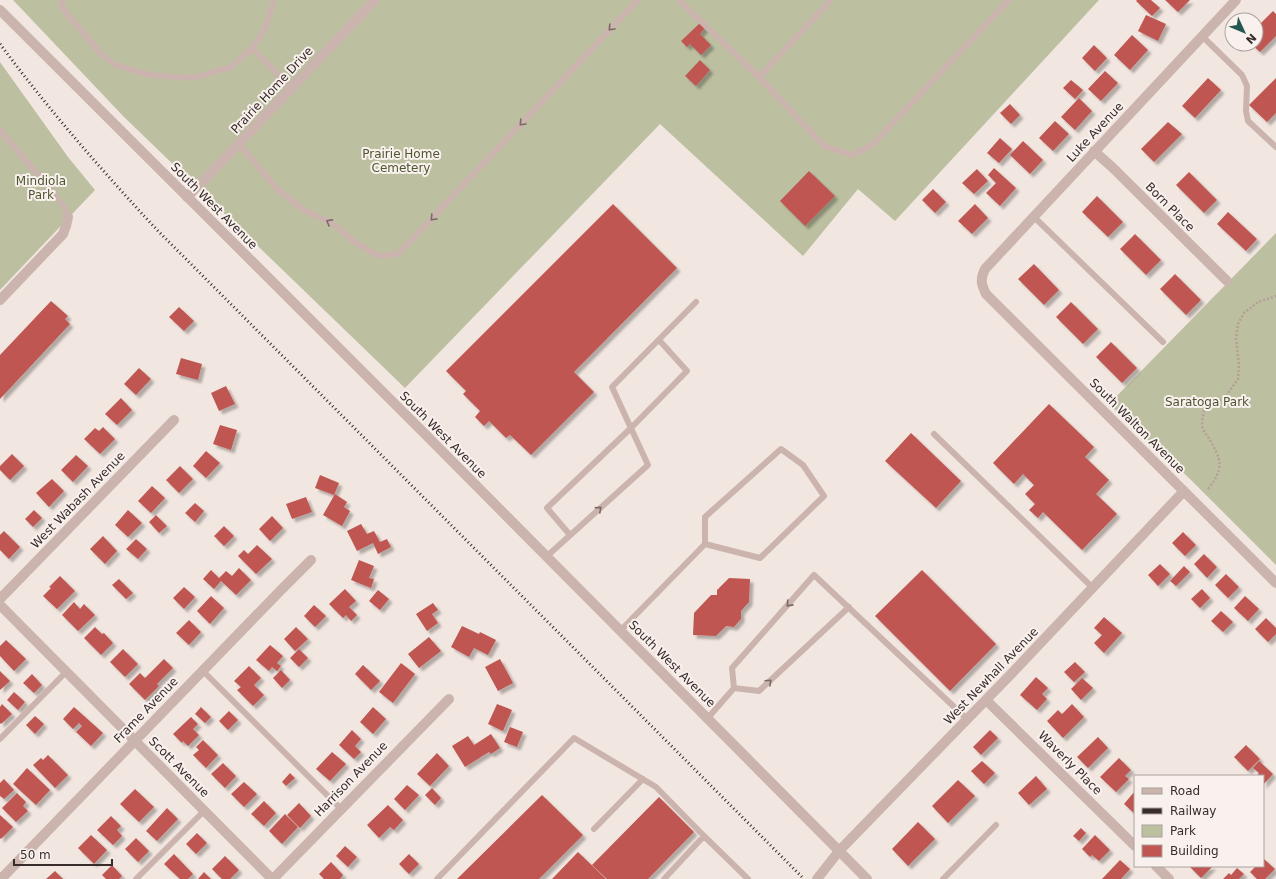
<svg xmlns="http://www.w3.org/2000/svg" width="1276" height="879" font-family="'DejaVu Sans',sans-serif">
<defs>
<filter id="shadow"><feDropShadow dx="3.5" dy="3.5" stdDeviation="1" flood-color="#0004"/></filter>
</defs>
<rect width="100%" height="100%" fill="#f2e6e0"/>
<!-- green -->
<path fill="#bcc0a1" d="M13 0H1099L895 221 858 189 803 256 660 124 405 388 124 117Z
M0 62 68 157 95 190 0 290Z
M1276 233V565L1189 478 1109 404Z"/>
<!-- building -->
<path fill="#bf5651" filter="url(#shadow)" d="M1137 0H1151L1160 8 1152 16 1136 1Z
M1165 0H1190L1178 12Z
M1273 11 1276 14V36L1260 52 1251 44H1256V28Z
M1146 15 1166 24 1158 41 1138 31Z
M700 23 705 28 700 34 711 45 701 55 690 44 687 47 681 41Z
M1132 35 1148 50 1130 70 1114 55Z
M1094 45 1107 58 1095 71 1082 58Z
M700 60 710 70 696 86 685 76Z
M1105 71 1118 83 1101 101 1088 89Z
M1208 78 1221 90 1195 118 1182 106Z
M1276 78V113L1267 122 1249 105Z
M1071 80 1083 90 1075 99 1063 88Z
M1079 98 1092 111 1075 130 1061 117Z
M1010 104 1020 115 1011 124 1000 113Z
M1055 121 1069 134 1053 151 1039 138Z
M1168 122 1182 134 1154 162 1141 149Z
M1000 138 1012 149 999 163 987 153Z
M1023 141 1043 160 1030 174 1010 155Z
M994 168 1016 188 1000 206 986 193 996 183 988 175Z
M977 169 988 181 974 194 962 183Z
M809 171 835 196 805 226 780 201Z
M1189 172 1217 200 1204 213 1176 185Z
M933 189 946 202 935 213 922 200Z
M1097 196 1123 222 1108 237 1082 212Z
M613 204 677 268 574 372 594 392 531 455 510 435 506 438 489 421 484 426 475 417 480 411 463 394 466 391 446 371Z
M975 204 988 218 972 234 958 221Z
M1228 212 1257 239 1246 251 1217 224Z
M1135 234 1161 260 1146 275 1120 249Z
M1034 264 1059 290 1044 305 1018 279Z
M1175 274 1201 300 1186 315 1160 289Z
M51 301 68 316 65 319 70 324 0 399V355Z
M1071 302 1098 329 1083 344 1056 317Z
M179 307 194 321 184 331 169 317Z
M1111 342 1137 368 1122 383 1096 357Z
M181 358 202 364 198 380 176 374Z
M139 368 151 379 136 395 124 384Z
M226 386 235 404 219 411 211 393Z
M121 398 132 410 117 425 105 414Z
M1049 404 1094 447 1085 457 1109 480 1096 494 1117 514 1082 550 1043 512 1038 518 1029 510 1035 504 1025 494 1034 485 1023 474 1014 484 993 463Z
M220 425 237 430 231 450 213 444Z
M103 427 115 439 100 454 84 439 95 428 99 431Z
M911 433 961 481 936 508 885 461Z
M206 451 220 463 206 478 193 466Z
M12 454 24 466 10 480 0 470V466Z
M76 455 88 466 73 482 61 470Z
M180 466 193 479 179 493 166 480Z
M320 475 339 483 334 495 315 488Z
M52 479 64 491 49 507 36 493Z
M152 486 165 498 151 513 138 501Z
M335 494 347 502 344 507 350 511 342 526 323 515Z
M306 497 312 512 292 519 286 504Z
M195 503 204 511 195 522 185 513Z
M34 510 42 518 33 527 25 519Z
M128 510 142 523 128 537 115 525Z
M156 515 167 526 159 533 149 522Z
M272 516 283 528 270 541 259 529Z
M361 524 367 534 374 531 380 542 387 539 391 547 378 554 373 543 357 551 347 531Z
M224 526 234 536 224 546 214 536Z
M4 531 20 547 9 559 0 550V535Z
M1183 532 1196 545 1185 556 1172 543Z
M103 536 117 551 105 564 90 549Z
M136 539 147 549 138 559 126 549Z
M257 545 272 559 256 574 238 556 244 550 248 554Z
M1204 554 1217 567 1207 578 1194 564Z
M359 560 374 566 369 578 374 579 371 588 351 580Z
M1160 564 1170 574 1158 586 1148 575Z
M1184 566 1190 572 1176 586 1170 581Z
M239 568 251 580 236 595 221 581 214 589 203 579 211 570 219 578 226 571 232 576Z
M922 570 996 644 950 691 875 616Z
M1226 574 1239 587 1228 598 1215 585Z
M60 576 75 591 57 609 43 596 51 588 49 587Z
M729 578 750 579 749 602 741 611V619L734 627 726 626 716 636 693 635 694 613 711 595H717V590Z
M119 579 133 593 126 599 112 585Z
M184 587 195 597 184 609 173 598Z
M345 589 356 601 349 607 357 615 351 621 346 615 343 618 329 604Z
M1202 589 1210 598 1200 608 1191 599Z
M378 590 389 599 380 610 369 601Z
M211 596 224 608 210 624 197 611Z
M1245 596 1259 609 1248 621 1234 608Z
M74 602 80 609 84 604 95 615 78 631 62 615Z
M433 603 438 610 432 614 438 623 427 631 416 614Z
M314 605 326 616 315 627 304 616Z
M1221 611 1233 622 1223 632 1211 621Z
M1104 617 1122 633 1104 653 1094 643 1102 635 1094 628Z
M1266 618 1276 628V634L1268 642 1255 629Z
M189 620 201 632 189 645 176 633Z
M462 626 479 634 480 632 496 640 488 655 474 648 469 657 451 647Z
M95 627 102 634 104 633 113 643 101 655 84 638Z
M296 627 308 639 295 651 284 639Z
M429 637 441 651 419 668 408 654Z
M6 640 26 659 14 671 0 656V646Z
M270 645 283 656 277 663 281 666 277 671 272 667 269 671 256 660Z
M123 649 138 664 125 677 110 662Z
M299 649 308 658 299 667 290 658Z
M164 659 173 668 157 684 159 686 145 700 129 684 140 673 145 678Z
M500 659 513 683 498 691 485 667Z
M1075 662 1085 672 1074 682 1064 672Z
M401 663 415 674 393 703 379 692Z
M363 665 380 681 371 690 355 674Z
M249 666 261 678 254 685 264 695 253 706 237 690 241 687 234 681Z
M281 670 290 680 282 688 273 678Z
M0 671 10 681 0 690Z
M32 674 42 685 34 693 23 683Z
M1036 677 1048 688 1042 694 1047 699 1037 710 1020 695Z
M1082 678 1093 688 1081 700 1071 689Z
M14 692 25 702 18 710 7 700Z
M2 704 12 714 1 724 0 723V707Z
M497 704 512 710 503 731 488 724Z
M1072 704 1084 717 1063 738 1047 721 1058 710 1062 714Z
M74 707 103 733 91 746 76 732 82 726 79 723 73 729 63 719Z
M201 707 211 717 205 723 195 714Z
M373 707 386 719 373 734 360 722Z
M229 711 238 720 228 730 219 721Z
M35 716 44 724 35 734 26 725Z
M191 717 198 724 193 729 199 735 188 746 183 741 182 743 173 734Z
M510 727 523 732 517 747 504 742Z
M352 730 361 739 355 746 361 752 354 759 339 745Z
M990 730 998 738 981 755 973 747Z
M491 734 500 748 491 754 489 752 465 767 452 746 468 736 474 745Z
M1098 737 1108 748 1088 768 1077 757Z
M203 740 218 755 206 768 193 755 199 750 196 747Z
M1246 745 1260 759 1248 771 1234 757Z
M332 752 346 764 330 781 316 769Z
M437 753 449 766 430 786 417 774Z
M48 755 68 775 55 788 33 765 41 758 43 760Z
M1119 758 1131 770 1125 776 1129 779 1116 792 1100 777Z
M982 761 995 773 984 784 971 771Z
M1259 761 1273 774 1263 785V776H1257L1259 773 1253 768Z
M223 763 236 776 225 788 211 774Z
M27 768 50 790 36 805 13 784Z
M290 773 295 778 286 786 282 782Z
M1036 776 1047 789 1029 805 1018 793Z
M4 779 14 790 4 799 0 796V783Z
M958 780 975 796 948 823 932 806Z
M244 782 257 794 244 807 231 794Z
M407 785 419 795 405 810 394 799Z
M432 788 441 798 435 805 425 795Z
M135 789 154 807 139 822 120 804Z
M1135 791V814L1124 804Z
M17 793 26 802 23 806 28 811 16 822 2 808Z
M542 795 583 835 539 879H457Z
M659 797 694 832 648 879H607L592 865Z
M264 801 276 813 264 826 251 814Z
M299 803 311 816 300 828 287 815Z
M388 805 403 820 394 830 390 827 379 838 367 825Z
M167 808 178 819 157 841 146 831Z
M285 814 298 827 282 844 269 831Z
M0 815 13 827 1 839 0 838Z
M111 816 121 826 117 830 122 836 113 845 97 830Z
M918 822 935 839 908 866 892 849Z
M1081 828 1086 833 1079 841 1073 836Z
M197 833 207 843 196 854 186 844Z
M91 835 107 850 94 864 78 848Z
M1095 835 1110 850 1099 861 1092 855 1090 857 1082 849Z
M136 838 149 851 138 862 125 849Z
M345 846 357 857 348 867 336 856Z
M578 852 606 879H552Z
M174 854 193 874 188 879H180L164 864Z
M409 854 419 864 409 874 399 864Z
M225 856 239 870 230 879H222L212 869Z
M1263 858 1275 869 1265 879H1257L1250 872 1256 866H1263Z
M1120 860 1130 869 1121 879H1102Z
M331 862 343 875 340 879H324L319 874Z
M112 865 122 876 119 879H106L102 875Z
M1189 866H1213L1201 878Z
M1237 868 1244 874 1239 879H1223L1229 873 1231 875Z
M55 871 63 879H46Z
M204 872 211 879H198Z"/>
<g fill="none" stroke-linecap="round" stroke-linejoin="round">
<!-- path -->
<path stroke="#b59e97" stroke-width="2.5" stroke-dasharray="2 2" stroke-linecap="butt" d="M1208 489C1224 469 1222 461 1210 440 1208 437 1205 433 1203 429 1201 425 1203 416 1204 411L1212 405 1225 397 1238 379 1239 365 1236 339 1238 324 1244 313 1258 302 1276 296"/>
<!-- service -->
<path stroke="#cab4ad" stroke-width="6" d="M61 0 64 10 100 53 115 65 150 75 193 78 231 67 252 48
M274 0 265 29 252 48 291 88
M679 0 759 77 824 146 852 155 872 145 1009 0
M1202 36 1242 75 1247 86 1246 111 1248 121 1276 147
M759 77 831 0
M0 130 57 198 65 208 68 217
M239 144 278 190 304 210 332 223 353 241 379 256 398 254 638 0
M1033 216 1163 342
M934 434 1093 588
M570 535 547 508 631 428 687 371 659 340
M546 557 648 465 612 387 696 302
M620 631 705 544V517L781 449 803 465 824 496 760 558 705 544
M203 671 341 809
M734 688 759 691 849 607
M707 719 734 688 732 668 814 575 967 719
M0 739 66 672
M594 829 643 779
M136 879 204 811
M437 879 574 738 656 787 704 836
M664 879 704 836 748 879
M943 879 996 825"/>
<!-- minor -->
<path stroke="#cab4ad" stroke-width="10" d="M1236 0 985 269C980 279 981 284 986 294L1276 583
M1094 151 1112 167 1227 281
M187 197 209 175 375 0
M0 300 63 234 66 226 68 217
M0 599 174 420
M0 605 272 879
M986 700 1135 846
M1156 866 1169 879
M1 879 280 591 311 560
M273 879 449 699
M817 879 839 851 1014 671 1184 491"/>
<!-- tertiary -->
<path stroke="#cab4ad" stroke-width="10" d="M0 10 424 433 867 879"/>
<!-- rail -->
<path stroke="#382c2b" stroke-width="3" stroke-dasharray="1 3" stroke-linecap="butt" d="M0 44C49 110 103 172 159 232L804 879"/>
</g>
<!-- one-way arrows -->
<defs><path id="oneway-chevron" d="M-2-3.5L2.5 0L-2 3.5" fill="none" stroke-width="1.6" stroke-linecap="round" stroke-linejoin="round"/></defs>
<g stroke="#7a6966">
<use href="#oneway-chevron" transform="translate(611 28) rotate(133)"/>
<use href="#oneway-chevron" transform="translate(522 123) rotate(133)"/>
<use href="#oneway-chevron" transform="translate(433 218) rotate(133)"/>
<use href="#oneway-chevron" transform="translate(329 222) rotate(-151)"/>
<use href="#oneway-chevron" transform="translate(599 509) rotate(-42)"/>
<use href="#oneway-chevron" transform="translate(789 604) rotate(132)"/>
<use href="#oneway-chevron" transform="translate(769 682) rotate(-43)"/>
</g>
<g text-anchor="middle" stroke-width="4" stroke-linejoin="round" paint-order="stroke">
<!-- street labels -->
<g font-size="12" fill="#382c2b" stroke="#f9f1ed">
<text transform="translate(272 90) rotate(-47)" y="4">Prairie Home Drive</text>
<text transform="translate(1095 132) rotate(-47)" y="4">Luke Avenue</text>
<text transform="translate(214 206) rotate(45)" y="4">South West Avenue</text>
<text transform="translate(1170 207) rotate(45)" y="4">Born Place</text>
<text transform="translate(1137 426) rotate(45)" y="4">South Walton Avenue</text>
<text transform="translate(443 435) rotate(45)" y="4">South West Avenue</text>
<text transform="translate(78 500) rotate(-46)" y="4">West Wabash Avenue</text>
<text transform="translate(672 664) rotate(45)" y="4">South West Avenue</text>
<text transform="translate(991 676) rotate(-46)" y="4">West Newhall Avenue</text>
<text transform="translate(146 710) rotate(-46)" y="4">Frame Avenue</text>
<text transform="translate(1070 763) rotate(45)" y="4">Waverly Place</text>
<text transform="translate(179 767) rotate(45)" y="4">Scott Avenue</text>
<text transform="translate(351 779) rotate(-46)" y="4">Harrison Avenue</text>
</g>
<!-- park labels -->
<g font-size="12" fill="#4f5530" stroke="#f9f1ed">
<text x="401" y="158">Prairie Home<tspan x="401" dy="14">Cemetery</tspan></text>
<text x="41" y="185">Mindiola<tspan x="41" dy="14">Park</tspan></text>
<text x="1207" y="406">Saratoga Park</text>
</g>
</g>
<!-- legend -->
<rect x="1134" y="775" width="130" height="92" fill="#f9f1ed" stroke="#aca29f"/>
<rect x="1142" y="788" width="20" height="6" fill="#cab4ad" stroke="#aca29f"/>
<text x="1170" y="795" font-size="12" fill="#382c2b">Road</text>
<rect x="1142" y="808" width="20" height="6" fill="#382c2b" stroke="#aca29f"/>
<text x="1170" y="815" font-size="12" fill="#382c2b">Railway</text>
<rect x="1142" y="825" width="20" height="12" fill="#bcc0a1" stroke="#aca29f"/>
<text x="1170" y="835" font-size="12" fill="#382c2b">Park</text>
<rect x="1142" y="845" width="20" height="12" fill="#bf5651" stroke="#aca29f"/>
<text x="1170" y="855" font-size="12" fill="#382c2b">Building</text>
<!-- north arrow -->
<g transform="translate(1244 32) rotate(134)"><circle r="19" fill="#f9f1ed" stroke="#aca29f"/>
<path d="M0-3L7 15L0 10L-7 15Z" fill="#225851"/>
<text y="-6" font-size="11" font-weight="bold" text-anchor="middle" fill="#382c2b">N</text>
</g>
<!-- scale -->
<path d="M14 859v6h98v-6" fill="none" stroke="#382c2b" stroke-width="2"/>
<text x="20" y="859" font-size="12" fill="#382c2b" stroke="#f9f1ed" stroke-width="3" paint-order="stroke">50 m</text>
</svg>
